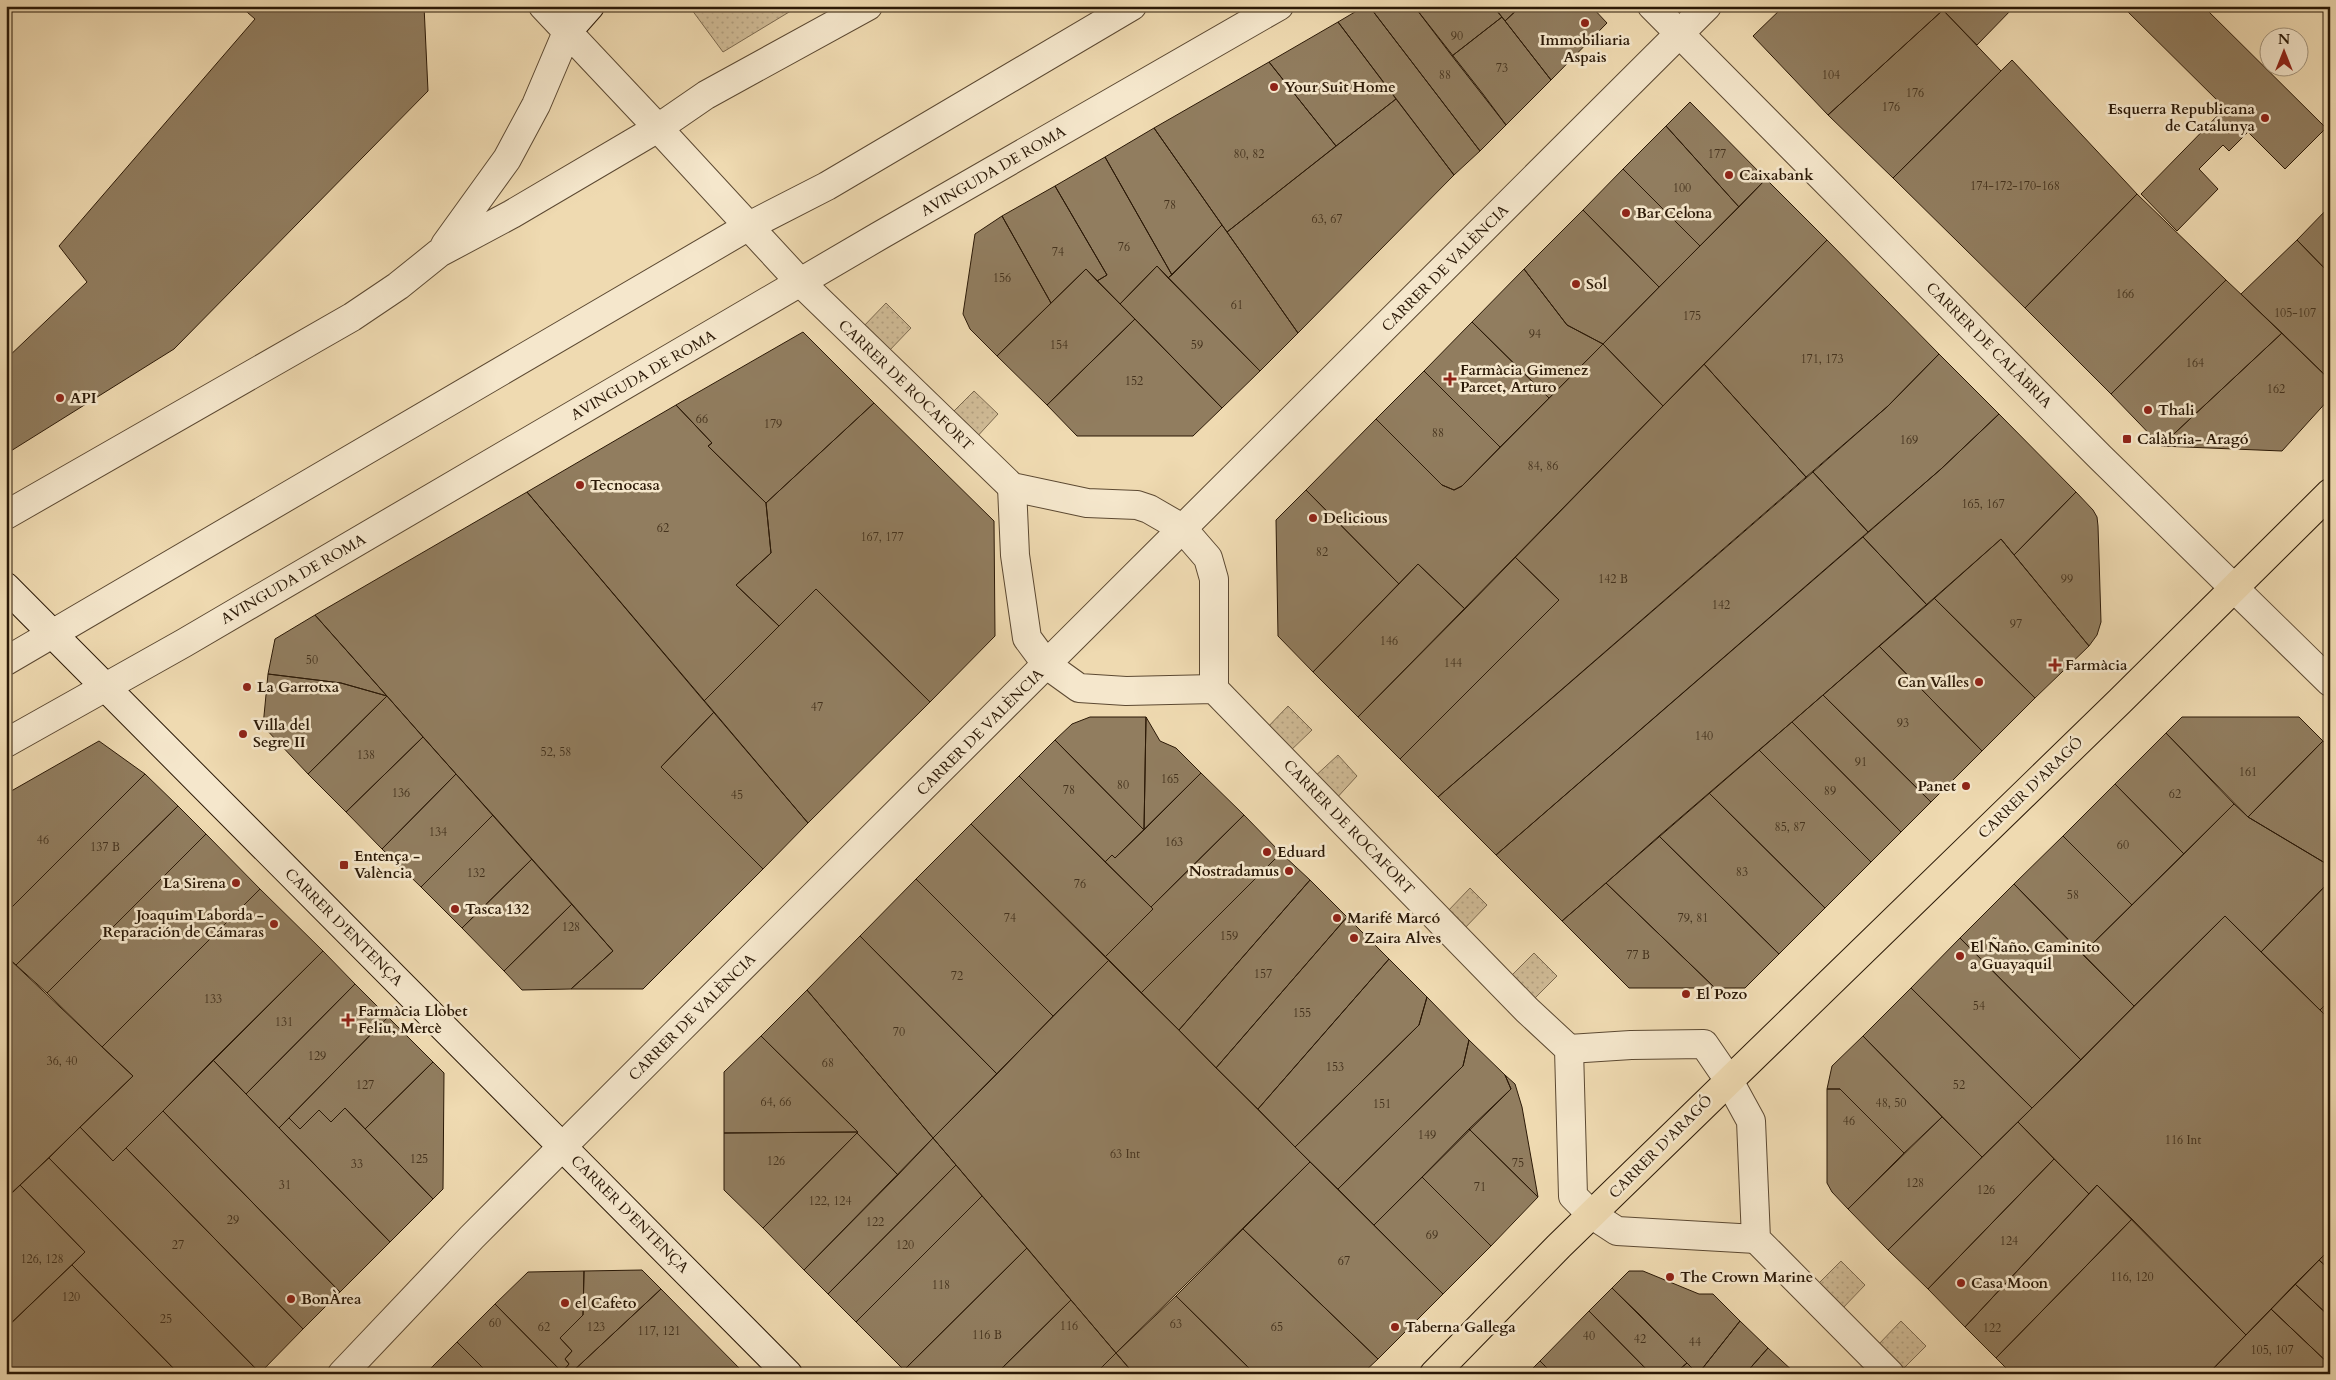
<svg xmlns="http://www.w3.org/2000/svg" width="2336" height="1380" font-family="Cardo,serif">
<defs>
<pattern id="park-dots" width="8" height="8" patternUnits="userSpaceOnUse" patternTransform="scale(1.25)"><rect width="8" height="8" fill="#ceb994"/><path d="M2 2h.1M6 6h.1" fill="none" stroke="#b19e7e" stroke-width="1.8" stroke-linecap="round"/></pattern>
</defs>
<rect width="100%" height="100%" fill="#efdab1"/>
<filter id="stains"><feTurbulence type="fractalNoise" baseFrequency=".004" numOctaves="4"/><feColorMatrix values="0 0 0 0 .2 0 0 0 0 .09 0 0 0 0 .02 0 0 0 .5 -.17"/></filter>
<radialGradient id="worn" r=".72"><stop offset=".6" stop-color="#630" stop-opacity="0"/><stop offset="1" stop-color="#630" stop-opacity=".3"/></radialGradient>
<!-- park -->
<path fill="url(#park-dots)" stroke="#7c694e" d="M689 6H799L723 52Z
M886 303 911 328 887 353 862 328Z
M974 391 998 414 974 440 950 415Z
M1288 706 1312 730 1287 754 1264 731Z
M1338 755 1357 776 1334 801 1312 779Z
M1470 888 1487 905 1463 930 1446 913Z
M1534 953 1557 976 1532 1001 1510 977Z
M1841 1261 1865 1285 1841 1310 1816 1286Z
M1901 1321 1926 1346 1902 1370 1877 1346Z"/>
<!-- building -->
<path fill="#917d5f" stroke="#2b1907" d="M240 6H424L428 91 174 349 6 454V359L87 282 59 246 255 19Z
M1365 6H1369L1480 151 1454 175 1338 22Z
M1369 6H1414L1483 94 1506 125 1480 151Z
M1414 6H1493L1502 17 1452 56Z
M1493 6H1521L1505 21Z
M1521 6H1591L1607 23 1551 80 1505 21Z
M1784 6H1939L1943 10 1828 115 1753 36Z
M1939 6H2015L1977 45Z
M2122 6H2203L2326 128 2285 169 2248 132 2229 151 2223 145 2199 169 2218 189 2177 231 2141 194 2225 108Z
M1943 10 2001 71 1893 178 1828 115Z
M1502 17 1551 80 1506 125 1452 56Z
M1338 22 1396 99 1336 146 1269 62Z
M2012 60 2137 194 2025 308 1893 178Z
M1269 62 1336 146 1227 232 1154 128Z
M1396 99 1454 175 1298 333 1227 232Z
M1690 102 1766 179 1739 207 1666 126Z
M1666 126 1739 207 1700 246 1623 169Z
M1154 128 1222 225 1172 275 1105 157Z
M1105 157 1172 275 1168 278 1157 266 1120 304 1097 281 1107 275 1055 186Z
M1623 169 1700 246 1659 287 1583 210Z
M1766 179 1827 240 1663 406 1603 344Z
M1055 186 1107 275 1097 281 1086 269 1051 303 1002 216Z
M2137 194 2226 280 2111 394 2025 308Z
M2330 206V274L2297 240Z
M1583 210 1659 287 1603 344 1567 325 1524 269Z
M1002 216 1051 303 997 356 970 329 963 314 975 234Z
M1222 225 1298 333 1260 371 1168 278Z
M1827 240 1939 354 1888 406 1806 477 1704 364Z
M2297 240 2330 274V380L2241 294Z
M1157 266 1260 371 1222 408 1120 304Z
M1086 269 1135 319 1047 405 997 356Z
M1524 269 1567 325 1603 344 1549 398 1472 322Z
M2226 280 2282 333 2161 446 2111 394Z
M1135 319 1222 408 1193 436H1077L1047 405Z
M1472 322 1549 398 1500 447 1424 371Z
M803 332 874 403 766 503 708 446 712 443 676 405Z
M2282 333 2330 380V398L2282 451 2161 446Z
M1603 344 1663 406 1465 609 1418 564 1399 584 1306 490 1376 419 1442 485 1454 490 1462 486Z
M1939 354 1999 414 1941 469 1868 532 1813 472 1888 406Z
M1704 364 1806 477 1438 797 1400 759 1559 600 1515 557Z
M1424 371 1500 447 1462 486 1454 490 1442 485 1376 419Z
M874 403 994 521 995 636 930 702 816 589 779 626 736 585 771 553 766 503Z
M676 405 712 443 708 446 766 503 771 553 736 585 779 626 704 701 527 492Z
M1999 414 2076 492 2014 555 2001 539 1927 605 1863 537 1941 469Z
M1813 472 1868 532 1496 855 1438 797Z
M1306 490 1399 584 1313 672 1278 636 1276 520Z
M527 492 714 712 661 767 763 869 643 989H571L613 951 315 615Z
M2076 492 2093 510 2097 517 2098 526 2101 622 2097 635 2089 646 2014 555Z
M1863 537 1927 605 1562 921 1496 855Z
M2001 539 2089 646 2035 698 1934 598Z
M1515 557 1559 600 1400 759 1358 717Z
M1418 564 1465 609 1358 717 1313 672Z
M816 589 930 702 808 823 704 701Z
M1934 598 2035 698 1982 751 1879 646Z
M315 615 387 696 341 683 268 674 275 639Z
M1879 646 1982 751 1931 802 1823 695Z
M268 674 341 683 387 696 308 774 263 726Z
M1823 695 1931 802 1901 832 1792 722Z
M387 696 423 737 346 812 308 774Z
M714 712 808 823 763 869 661 767Z
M1090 717H1146L1144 830 1055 740 1072 724Z
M1146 717 1160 741 1176 748 1201 773 1144 830Z
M2182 717H2299L2323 741 2248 817 2166 733Z
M1792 722 1901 832 1871 862 1759 750Z
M2166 733 2234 804 2184 854 2115 784Z
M423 737 456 774 382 849 346 812Z
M1055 740 1144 830 1115 858 1112 855 1105 862 1019 776Z
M99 741 145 774 6 913V794Z
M2323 741 2330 748V866L2248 817Z
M1759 750 1871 862 1825 908 1709 793Z
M1201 773 1244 815 1151 907 1105 862 1112 855 1115 858Z
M145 774 178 806 16 965 6 956V913Z
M456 774 493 815 421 887 382 849Z
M1019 776 1153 909 1105 957 971 824Z
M2115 784 2184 854 2132 905 2063 836Z
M1709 793 1825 908 1779 954 1659 836Z
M2234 804 2248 817 2330 866V881L2261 952 2225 916 2134 1006 2082 954Z
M178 806 206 834 47 993 16 965Z
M493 815 532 859 462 928 421 887Z
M1244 815 1281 853 1141 993 1105 957 1153 909 1151 907Z
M971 824 1109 960 1053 1016 916 879Z
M206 834 260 889 102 1047 47 993Z
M1659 836 1779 954 1745 988H1715L1606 883Z
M2063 836 2132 905 2082 954 2014 884Z
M1281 853 1310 880 1179 1030 1141 993Z
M532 859 572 904 504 971 462 928Z
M916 879 1053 1016 997 1074 860 936Z
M1310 880 1347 917 1216 1068 1179 1030Z
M2330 881V1000L2320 1010 2261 952Z
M1606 883 1715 988H1629L1562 921Z
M2014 884 2134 1006 2081 1060 1960 938Z
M260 889 323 951 113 1161 80 1127 133 1076 102 1047Z
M572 904 613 951 571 989 522 990 504 971Z
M2225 916 2330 1020V1249L2246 1335 2097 1185 2089 1194 2018 1122Z
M1347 917 1389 959 1258 1109 1216 1068Z
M860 936 997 1074 933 1138 807 990Z
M1960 938 2081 1060 2032 1108 1911 988Z
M323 951 355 984 246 1094 213 1060Z
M6 956 133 1076 12 1193 6 1188Z
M1389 959 1427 997 1419 1025 1295 1147 1258 1109Z
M1109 960 1310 1162 1116 1353 933 1138Z
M355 984 388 1017 279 1128 246 1094Z
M1911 988 2032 1108 1982 1157 1863 1036Z
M807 990 933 1138 898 1175 857 1133 858 1132 761 1036Z
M1427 997 1469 1040 1463 1066 1338 1189 1295 1147 1419 1025Z
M2330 1000V1020L2320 1010Z
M388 1017 433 1062 365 1129 345 1108 331 1122 319 1110 300 1129 289 1118Z
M761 1036 858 1132 724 1133V1072Z
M1863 1036 1942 1117 1904 1153 1840 1089H1827L1832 1066Z
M1469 1040 1505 1075 1511 1089 1374 1225 1338 1189 1463 1066Z
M213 1060 390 1242 340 1292 163 1111Z
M433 1062 444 1073 443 1189 433 1199 365 1129Z
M1505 1075 1515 1084 1522 1107 1538 1197 1469 1129 1511 1089Z
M1827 1089H1840L1904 1153 1848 1209 1832 1192 1827 1183Z
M345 1108 433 1199 390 1242 279 1128 289 1118 300 1129 319 1110 331 1122Z
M163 1111 340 1292 303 1329 126 1148Z
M1942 1117 1982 1157 1888 1250 1848 1209Z
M2018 1122 2054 1159 1928 1289 1888 1250Z
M80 1127 113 1161 126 1148 303 1329 260 1373 49 1158Z
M1469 1129 1538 1197 1491 1246 1422 1177Z
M858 1132 763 1228 724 1190V1133Z
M857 1133 898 1175 804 1270 763 1228Z
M933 1138 956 1165 828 1294 804 1270Z
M49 1158 260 1373 259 1374H179L72 1265 85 1252 20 1185Z
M2054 1159 2089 1194 1965 1327 1928 1289Z
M1310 1162 1443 1294 1378 1359 1243 1229Z
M956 1165 982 1196 856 1322 828 1294Z
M1422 1177 1491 1246 1443 1294 1374 1225Z
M20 1185 85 1252 6 1328V1198Z
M2097 1185 2132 1219 1996 1358 1965 1327Z
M982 1196 1027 1248 904 1370 856 1322Z
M2132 1219 2246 1335 2208 1374H2012L1996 1358Z
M1243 1229 1378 1359 1362 1374H1255L1176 1296Z
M1027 1248 1071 1300 996 1374H908L904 1370Z
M2330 1249V1270L2319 1260Z
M2319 1260 2330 1270V1317L2295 1284Z
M72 1265 179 1374H6V1328Z
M642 1270 661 1289 570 1374H564L562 1372 569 1364 565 1359 572 1351 560 1338 583 1315 584 1271Z
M584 1271 583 1315 560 1338 572 1351 565 1359 569 1364 562 1372 495 1304 528 1272Z
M1629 1271H1643L1699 1294H1713L1740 1321 1698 1374 1612 1288Z
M2295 1284 2330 1317V1365L2271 1309Z
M1612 1288 1639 1314 1687 1363 1674 1374H1651L1589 1311Z
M661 1289 745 1374H570Z
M1176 1296 1255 1374H1134L1116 1353Z
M1071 1300 1116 1353 1095 1374H996Z
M495 1304 562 1372 564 1374H489L457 1342Z
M2271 1309 2330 1365V1374H2208Z
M1589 1311 1651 1374H1553L1540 1361Z
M1740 1321 1768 1348 1745 1374H1674L1687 1363 1698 1374Z
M457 1342 489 1374H425Z
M1768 1348 1796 1374H1745Z
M1116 1353 1134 1374H1095Z
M1540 1361 1553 1374H1527Z"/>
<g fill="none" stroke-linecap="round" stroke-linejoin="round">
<!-- pedestrian casing -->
<g stroke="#5c4932" stroke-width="30">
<path id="pedestrian" d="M1012 487 1015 555 1027 638 1047 665
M1182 528 1208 558 1214 579V689
M1569 1049 1631 1045 1704 1044 1728 1079
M1591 1214 1617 1231 1756 1239"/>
</g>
<!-- minor casing -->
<g stroke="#5c4932" stroke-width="30">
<path id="minor" d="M1652 6 2100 457 2330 682
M445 245 507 159 536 105 567 32
M800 282 1012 487 1087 503 1137 505 1149 509 1182 528
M6 515 352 317 398 286 439 253 512 214 658 128 543 6
M1047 665 1079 688 1126 691 1214 689 1527 1010 1569 1049 1573 1196 1591 1214
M1728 1079 1751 1121 1756 1239 1890 1374"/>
</g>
<!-- tertiary casing -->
<g stroke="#5c4932" stroke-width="30">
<path id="tertiary" d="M800 282 658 128 706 95 868 6
M6 661 749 226 827 186 1132 6
M6 743 184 643 879 236 1279 6
M342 1374 472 1237 675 1034 1707 6"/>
</g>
<!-- secondary casing -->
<g stroke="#2b1907" stroke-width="30">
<path id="secondary" d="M567 32 590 6
M6 587 788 1374"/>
</g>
<!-- primary casing -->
<g stroke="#2b1907" stroke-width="30">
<path id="primary" d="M1434 1374 1559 1246 2120 701 2330 493"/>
</g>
<!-- pedestrian -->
<use href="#pedestrian" stroke="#f5e7cc" stroke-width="28"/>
<!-- minor -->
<use href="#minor" stroke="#f5e7cc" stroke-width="28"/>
<!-- tertiary -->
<use href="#tertiary" stroke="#f5e7cc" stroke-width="28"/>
<!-- secondary -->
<use href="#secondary" stroke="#f5e7cc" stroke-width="28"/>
<!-- primary -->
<use href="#primary" stroke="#efdab1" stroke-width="28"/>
</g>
<!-- markers -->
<g fill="#8f2418" stroke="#f5e7cc" stroke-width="2">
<circle cx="1585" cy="23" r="5"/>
<circle cx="1274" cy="87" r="5"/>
<circle cx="2265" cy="118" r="5"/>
<circle cx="1729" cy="175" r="5"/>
<circle cx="1626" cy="213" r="5"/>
<circle cx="1576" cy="284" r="5"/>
<path d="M1447.5 371.5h5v5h5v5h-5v5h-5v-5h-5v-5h5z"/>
<circle cx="60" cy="398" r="5"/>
<circle cx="2148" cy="410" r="5"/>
<rect x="2122" y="434" width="10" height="10" rx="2.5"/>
<circle cx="580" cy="485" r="5"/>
<circle cx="1313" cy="518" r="5"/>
<path d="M2052.5 657.5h5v5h5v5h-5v5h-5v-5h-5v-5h5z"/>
<circle cx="1979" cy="682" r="5"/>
<circle cx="247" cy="687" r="5"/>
<circle cx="243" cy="734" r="5"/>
<circle cx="1966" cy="786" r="5"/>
<circle cx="1267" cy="852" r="5"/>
<rect x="339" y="860" width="10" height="10" rx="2.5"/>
<circle cx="1289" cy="871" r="5"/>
<circle cx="236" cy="883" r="5"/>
<circle cx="455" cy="909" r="5"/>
<circle cx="1337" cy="918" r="5"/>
<circle cx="274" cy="924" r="5"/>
<circle cx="1354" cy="938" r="5"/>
<circle cx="1960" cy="956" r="5"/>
<circle cx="1686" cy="994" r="5"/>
<path d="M345.5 1012.5h5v5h5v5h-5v5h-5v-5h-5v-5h5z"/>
<circle cx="1670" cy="1277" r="5"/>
<circle cx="1961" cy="1283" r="5"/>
<circle cx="291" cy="1299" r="5"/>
<circle cx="565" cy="1303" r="5"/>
<circle cx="1395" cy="1327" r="5"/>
</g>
<g text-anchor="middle" stroke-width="5" stroke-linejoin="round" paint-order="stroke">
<!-- number labels -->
<g font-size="12" fill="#44321d">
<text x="1457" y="40">90</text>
<text x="1502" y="72">73</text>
<text x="1445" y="79">88</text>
<text x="1831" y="79">104</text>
<text x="1915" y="97">176</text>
<text x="1891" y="111">176</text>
<text x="1249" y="158">80, 82</text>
<text x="1717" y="158">177</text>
<text x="2015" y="190">174-172-170-168</text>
<text x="1682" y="192">100</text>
<text x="1170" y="209">78</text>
<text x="1327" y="223">63, 67</text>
<text x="1124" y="251">76</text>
<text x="1058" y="256">74</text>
<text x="1002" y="282">156</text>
<text x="2125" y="298">166</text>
<text x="1237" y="309">61</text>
<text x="2295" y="317">105-107</text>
<text x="1692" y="320">175</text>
<text x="1535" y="338">94</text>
<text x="1059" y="349">154</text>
<text x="1197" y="349">59</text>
<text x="1822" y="363">171, 173</text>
<text x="2195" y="367">164</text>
<text x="1134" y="385">152</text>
<text x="2276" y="393">162</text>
<text x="702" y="423">66</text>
<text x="773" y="428">179</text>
<text x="1438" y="437">88</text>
<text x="1909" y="444">169</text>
<text x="1543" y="470">84, 86</text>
<text x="1983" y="508">165, 167</text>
<text x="663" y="532">62</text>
<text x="882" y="541">167, 177</text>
<text x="1322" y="556">82</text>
<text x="1613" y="583">142 B</text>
<text x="2067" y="583">99</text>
<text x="1721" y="609">142</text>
<text x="2016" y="628">97</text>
<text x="1389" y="645">146</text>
<text x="312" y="664">50</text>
<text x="1453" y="667">144</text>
<text x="817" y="711">47</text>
<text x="1903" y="727">93</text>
<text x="1704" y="740">140</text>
<text x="556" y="756">52, 58</text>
<text x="366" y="759">138</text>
<text x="1861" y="766">91</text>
<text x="2248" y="776">161</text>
<text x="1170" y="783">165</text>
<text x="1123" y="789">80</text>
<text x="1069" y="794">78</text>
<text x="1830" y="795">89</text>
<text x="401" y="797">136</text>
<text x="2175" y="798">62</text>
<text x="737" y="799">45</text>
<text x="1790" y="831">85, 87</text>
<text x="438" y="836">134</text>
<text x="43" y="844">46</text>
<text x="1174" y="846">163</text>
<text x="2123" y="849">60</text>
<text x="105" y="851">137 B</text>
<text x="1742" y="876">83</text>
<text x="476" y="877">132</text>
<text x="1080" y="888">76</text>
<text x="2073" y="899">58</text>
<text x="1010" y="922">74</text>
<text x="1693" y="922">79, 81</text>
<text x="571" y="931">128</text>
<text x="1229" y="940">159</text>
<text x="1638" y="959">77 B</text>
<text x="1263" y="978">157</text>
<text x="957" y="980">72</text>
<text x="213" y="1003">133</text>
<text x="1979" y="1010">54</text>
<text x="1302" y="1017">155</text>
<text x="284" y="1026">131</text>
<text x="899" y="1036">70</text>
<text x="317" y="1060">129</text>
<text x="62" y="1065">36, 40</text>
<text x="828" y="1067">68</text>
<text x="1335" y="1071">153</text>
<text x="365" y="1089">127</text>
<text x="1959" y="1089">52</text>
<text x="776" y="1106">64, 66</text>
<text x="1891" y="1107">48, 50</text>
<text x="1382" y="1108">151</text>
<text x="1849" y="1125">46</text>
<text x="1427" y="1139">149</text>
<text x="2183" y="1144">116 Int</text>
<text x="1125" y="1158">63 Int</text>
<text x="419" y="1163">125</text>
<text x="776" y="1165">126</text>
<text x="1518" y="1167">75</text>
<text x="357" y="1168">33</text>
<text x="1915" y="1187">128</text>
<text x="285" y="1189">31</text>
<text x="1480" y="1191">71</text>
<text x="1986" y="1194">126</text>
<text x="830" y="1205">122, 124</text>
<text x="233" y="1224">29</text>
<text x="875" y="1226">122</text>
<text x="1432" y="1239">69</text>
<text x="2009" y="1245">124</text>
<text x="178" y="1249">27</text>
<text x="905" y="1249">120</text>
<text x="42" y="1263">126, 128</text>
<text x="1344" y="1265">67</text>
<text x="2132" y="1281">116, 120</text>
<text x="941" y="1289">118</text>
<text x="71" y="1301">120</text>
<text x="166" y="1323">25</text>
<text x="495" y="1327">60</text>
<text x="1176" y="1328">63</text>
<text x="1069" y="1330">116</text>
<text x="544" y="1331">62</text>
<text x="596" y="1331">123</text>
<text x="1277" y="1331">65</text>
<text x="1992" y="1332">122</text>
<text x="659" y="1335">117, 121</text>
<text x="987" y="1339">116 B</text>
<text x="1589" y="1340">40</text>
<text x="1640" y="1343">42</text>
<text x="1695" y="1346">44</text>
<text x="2272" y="1354">105, 107</text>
</g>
<!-- poi labels -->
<g font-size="15" font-weight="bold" fill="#2b1907" stroke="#f5e7cc" text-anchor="start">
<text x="1585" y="45" text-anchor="middle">Immobiliaria<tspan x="1585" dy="17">Aspais</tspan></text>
<text x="1284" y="92">Your Suit Home</text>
<text x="2255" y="114" text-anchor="end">Esquerra Republicana<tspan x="2255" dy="17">de Catalunya</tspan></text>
<text x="1739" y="180">Caixabank</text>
<text x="1636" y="218">Bar Celona</text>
<text x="1586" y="289">Sol</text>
<text x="1460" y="375">Farmàcia Gimenez<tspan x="1460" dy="17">Parcet, Arturo</tspan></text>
<text x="70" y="403">API</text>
<text x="2158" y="415">Thali</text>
<text x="2137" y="444">Calàbria- Aragó</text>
<text x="590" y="490">Tecnocasa</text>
<text x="1323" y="523">Delicious</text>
<text x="2065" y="670">Farmàcia</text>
<text x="1969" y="687" text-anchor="end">Can Valles</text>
<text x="257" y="692">La Garrotxa</text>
<text x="253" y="730">Villa del<tspan x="253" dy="17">Segre II</tspan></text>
<text x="1956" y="791" text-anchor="end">Panet</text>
<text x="1277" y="857">Eduard</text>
<text x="354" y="861">Entença -<tspan x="354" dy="17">València</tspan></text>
<text x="1279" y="876" text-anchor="end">Nostradamus</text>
<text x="226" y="888" text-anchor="end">La Sirena</text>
<text x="465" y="914">Tasca 132</text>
<text x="264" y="920" text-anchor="end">Joaquim Laborda -<tspan x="264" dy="17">Reparación de Cámaras</tspan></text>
<text x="1347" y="923">Marifé Marcó</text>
<text x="1364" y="943">Zaira Alves</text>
<text x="1970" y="952">El Ñaño. Caminito<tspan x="1970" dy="17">a Guayaquil</tspan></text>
<text x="1696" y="999">El Pozo</text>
<text x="358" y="1016">Farmàcia Llobet<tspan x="358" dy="17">Feliu, Mercè</tspan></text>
<text x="1680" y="1282">The Crown Marine</text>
<text x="1971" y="1288">Casa Moon</text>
<text x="301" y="1304">BonÀrea</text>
<text x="575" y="1308">el Cafeto</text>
<text x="1405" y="1332">Taberna Gallega</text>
</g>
<!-- street labels -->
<g font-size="15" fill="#2b1907" stroke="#f5e7cc">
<text transform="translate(993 171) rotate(-30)" y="5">AVINGUDA DE ROMA</text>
<text transform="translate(1445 268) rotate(-45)" y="5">CARRER DE VALÈNCIA</text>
<text transform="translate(1989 345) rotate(45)" y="5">CARRER DE CALÀBRIA</text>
<text transform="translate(643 375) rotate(-30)" y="5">AVINGUDA DE ROMA</text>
<text transform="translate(906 385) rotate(44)" y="5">CARRER DE ROCAFORT</text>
<text transform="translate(293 579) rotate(-30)" y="5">AVINGUDA DE ROMA</text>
<text transform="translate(980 732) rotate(-45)" y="5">CARRER DE VALÈNCIA</text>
<text transform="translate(2030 788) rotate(-44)" y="5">CARRER D'ARAGÓ</text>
<text transform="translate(1349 827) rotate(46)" y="5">CARRER DE ROCAFORT</text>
<text transform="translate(344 927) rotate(45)" y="5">CARRER D'ENTENÇA</text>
<text transform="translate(692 1017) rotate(-45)" y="5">CARRER DE VALÈNCIA</text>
<text transform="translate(1660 1147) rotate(-45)" y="5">CARRER D'ARAGÓ</text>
<text transform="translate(630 1214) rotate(45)" y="5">CARRER D'ENTENÇA</text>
</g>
</g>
<!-- margin -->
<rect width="2336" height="1380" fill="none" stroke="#efdab1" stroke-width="25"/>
<rect x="8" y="8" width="2321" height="1365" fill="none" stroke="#2b1907" stroke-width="2.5"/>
<rect x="12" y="12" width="2311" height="1355" fill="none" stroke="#2b1907"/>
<!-- north arrow -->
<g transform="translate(2284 52)"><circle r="24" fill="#f5e7cc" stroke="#a4957d"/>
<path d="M0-4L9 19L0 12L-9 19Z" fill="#8f2418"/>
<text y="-8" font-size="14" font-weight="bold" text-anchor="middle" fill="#2b1907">N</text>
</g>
<rect width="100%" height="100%" filter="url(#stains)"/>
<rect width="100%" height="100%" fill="url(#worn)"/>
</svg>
